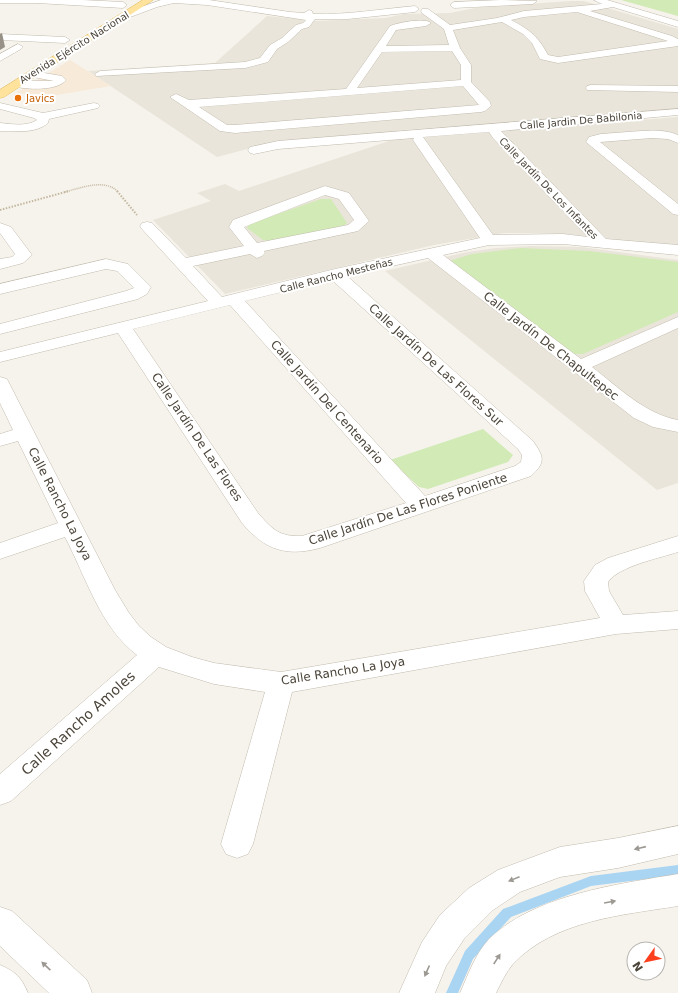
<svg xmlns="http://www.w3.org/2000/svg" width="678" height="993" font-family="'DejaVu Sans',sans-serif">
<rect width="100%" height="100%" fill="#f6f3ec"/>
<!-- residential -->
<path fill="#eae5da" d="M571 1H584L678 29V110L402 130 379 134 266 144 217 157 88 71 215 63 267 16 317 21 360 19 386 18 404 14 450 13 480 7Z
M678 117V247L568 234 504 233 434 245 225 294 153 220 211 201 197 193 225 184 239 191 404 136 550 127Z
M530 246 581 247 678 260V483L657 490 385 271 467 252 496 248Z"/>
<!-- commercial -->
<path fill="#f7ead8" d="M70 60 111 86 51 96 16 93Z"/>
<!-- green -->
<path fill="#d2eab5" d="M621 0H678V16Z
M321 199H331L347 223 343 226 273 242 263 240 247 228 249 224Z
M521 248 589 251 678 262V312L583 354H575L565 350 449 261 472 254Z
M483 429 513 455 508 462 428 489 419 487 390 460Z"/>
<g fill="none" stroke-linecap="round" stroke-linejoin="round">
<!-- stream -->
<path fill="#a9d4f2" fill-rule="evenodd" d="M678 865V875L591 886 511 917 473 959 458 993H446L465 951 503 909 591 876Z"/>
<!-- minor casing -->
<g stroke="#c2bbae" stroke-width="1">
<path id="minor" d="M0 0H82L123 2 127 5 123 8 37 3H0Z
M161 0H209L290 12 304 13 309 10 312 11 313 14C347 15 381 9 415 6L419 9 415 12 348 19H315L309 27 302 29 288 42 277 49 268 62 245 68 96 76 95 74 100 71 245 62 260 58 270 45 282 38 296 25 303 23 306 20 207 5 174 3 157 7 125 19H119L117 17 119 15Z
M501 0 537 1 533 4 454 8 450 5 454 2Z
M594 0H607L678 21V27L613 7 590 11 672 36 678 39V46L558 63 540 59 532 43 523 34 502 22 453 30 460 48 471 65V82L490 102 491 106 485 111 481 112 235 133 220 131 170 97 176 94 189 100 346 89 390 26C397 23 425 17 431 23L426 26 396 30 386 46 449 45 444 29 422 13 421 11 422 9H428L450 25 497 18 524 11 602 4ZM577 12 668 41 558 57 548 55C538 36 530 30 511 20L524 17ZM452 51 461 65V80L357 88 382 52ZM463 86 479 105 235 125H227L199 107Z
M0 34 65 37 70 40 65 43 0 40Z
M18 44 23 47 21 49 0 61V54Z
M32 71 62 76 66 80C58 91 26 90 13 86L12 84 17 81H54L28 76 27 74 28 72Z
M591 85 678 86V92L587 90 586 88 587 86Z
M0 103 43 113 94 103 98 104 100 106 98 108 49 119 48 123C35 134 16 131 0 131V123C12 124 26 127 37 120L34 118 0 109Z
M678 109V115L501 131 606 239 678 245V255L563 244 489 245 443 255 581 359 678 317V328L592 367C618 387 645 414 678 420V432L653 427 634 418 428 258 347 276 533 441C544 457 546 462 531 476L320 548C286 557 265 550 242 523L118 333 0 362V352L208 301 142 229 140 226 142 223 147 222 152 223 186 258 244 246 229 227 233 220 325 186 349 193 369 221 358 231 264 251 265 253 262 256 257 258 250 254 193 266 222 297 335 269 480 238 413 140 414 138 278 149 254 154 250 153 248 150 250 147 278 141ZM489 132 493 138 588 237 563 234 493 235 423 137ZM325 195 339 199 354 220 348 225 257 243 244 227ZM332 280 518 449 522 455 521 462 515 466 425 496 245 301ZM230 305 406 503 302 536C279 537 272 529 258 513L133 329Z
M641 131C653 130 666 130 678 135V143L668 139 652 138 600 142 678 204V215L673 214 586 142 589 137 601 134Z
M0 223 11 227 32 255 23 263 0 269V259L12 257 15 254 0 233Z
M106 259 128 264 151 287 147 294 138 299 0 334V324L126 291 134 288 117 271 106 269 0 294V284Z
M0 377 7 379 9 383 115 590 129 613 139 626 151 637 166 647 192 657 214 663 281 672 600 618 585 591 584 581 595 565 608 558 678 536V552C660 558 619 566 608 582L609 591 623 615 678 611V629L616 634 292 692 253 844 248 854 237 858 226 854 221 844 265 692 214 684 159 667 11 801 0 805V774L137 655C100 627 86 577 65 537L0 559V543L58 523 18 441 0 446V434L13 430 0 403Z
M678 826V854L618 868 560 877 520 892 493 910 464 939 446 966 435 993H399L422 942 440 915 469 888 498 870 560 847 618 838Z
M678 874V906C623 915 554 920 513 964 506 972 501 983 496 993H460C468 975 475 954 489 939 534 895 618 884 678 874Z
M0 907 12 911 87 980 92 993H49L0 946Z
M0 965C16 972 21 977 28 993H0Z"/>
</g>
<!-- major casing -->
<g stroke="#e6c16a" stroke-width="1">
<path id="major" d="M143 0H153L4 97 0 98V90Z"/>
</g>
<!-- path-far1 -->
<path stroke="#c4b79f" stroke-width="1.5" stroke-dasharray="1 1" stroke-linecap="butt" d="M65 192C80 188 106 178 118 192"/>
<!-- path -->
<path stroke="#c4b79f" stroke-width="2" stroke-dasharray="1.5 1.5" stroke-linecap="butt" d="M117 191 137 215
M0 210 69 191"/>
<!-- minor -->
<use href="#minor" fill="#fff" fill-rule="evenodd"/>
<!-- major -->
<use href="#major" fill="#ffe39c" fill-rule="evenodd"/>
</g>
<!-- shaded-wall -->
<path fill="#979187" d="M2 33 5 47 0 50V34Z"/>
<!-- one-way arrows -->
<defs><path id="oneway-solid" d="M-6-.8H1V-3.2L6.5 0L1 3.2V.8H-6Z"/></defs>
<g fill="#9c9892">
<use href="#oneway-solid" transform="translate(640 848) rotate(167)"/>
<use href="#oneway-solid" transform="translate(514 879) rotate(158)"/>
<use href="#oneway-solid" transform="translate(610 902) rotate(-10)"/>
<use href="#oneway-solid" transform="translate(497 959) rotate(-57)"/>
<use href="#oneway-solid" transform="translate(46 966) rotate(-137)"/>
<use href="#oneway-solid" transform="translate(427 971) rotate(114)"/>
</g>
<!-- markers -->
<circle fill="#e8710a" stroke="#fff" stroke-width="1.5" cx="18" cy="98" r="4"/>
<g text-anchor="middle" stroke-width="4" stroke-linejoin="round" paint-order="stroke">
<!-- far-street labels -->
<g font-size="10" fill="#4b4439" stroke="#fff">
<text transform="translate(74 47) rotate(-32)" y="4">Avenida Ejército Nacional</text>
<text transform="translate(581 120) rotate(-5)" y="4">Calle Jardin De Babilonia</text>
<text transform="translate(549 188) rotate(46)" y="4">Calle Jardín De Los Infantes</text>
<text transform="translate(336 275) rotate(-14)" y="4">Calle Rancho Mesteñas</text>
</g>
<!-- far-food labels -->
<g font-size="10" fill="#c56008" stroke="#fff" text-anchor="start">
<text x="26" y="102">Javics</text>
</g>
<!-- street labels -->
<g font-size="12" fill="#4b4439" stroke="#fff">
<text transform="translate(551 346) rotate(38)" y="4">Calle Jardín De Chapultepec</text>
<text transform="translate(436 365) rotate(42)" y="4">Calle Jardín De Las Flores Sur</text>
<text transform="translate(327 402) rotate(48)" y="4">Calle Jardín Del Centenario</text>
<text transform="translate(197 437) rotate(56)" y="4">Calle Jardín De Las Flores</text>
<text transform="translate(60 504) rotate(63)" y="4">Calle Rancho La Joya</text>
<text transform="translate(408 509) rotate(-18)" y="4">Calle Jardín De Las Flores Poniente</text>
<text transform="translate(343 671) rotate(-9)" y="4">Calle Rancho La Joya</text>
</g>
<!-- near-street labels -->
<g font-size="14" fill="#4b4439" stroke="#fff">
<text transform="translate(78 723) rotate(-42)" y="5">Calle Rancho Amoles</text>
</g>
</g>
<!-- north arrow -->
<g transform="translate(646 961) rotate(237)"><circle r="19" fill="#ffffff" stroke="#b7b4b0"/>
<path d="M0-3L7 15L0 10L-7 15Z" fill="#fc3f1d"/>
<text y="-6" font-size="11" font-weight="bold" text-anchor="middle" fill="#4b4439">N</text>
</g>
</svg>
